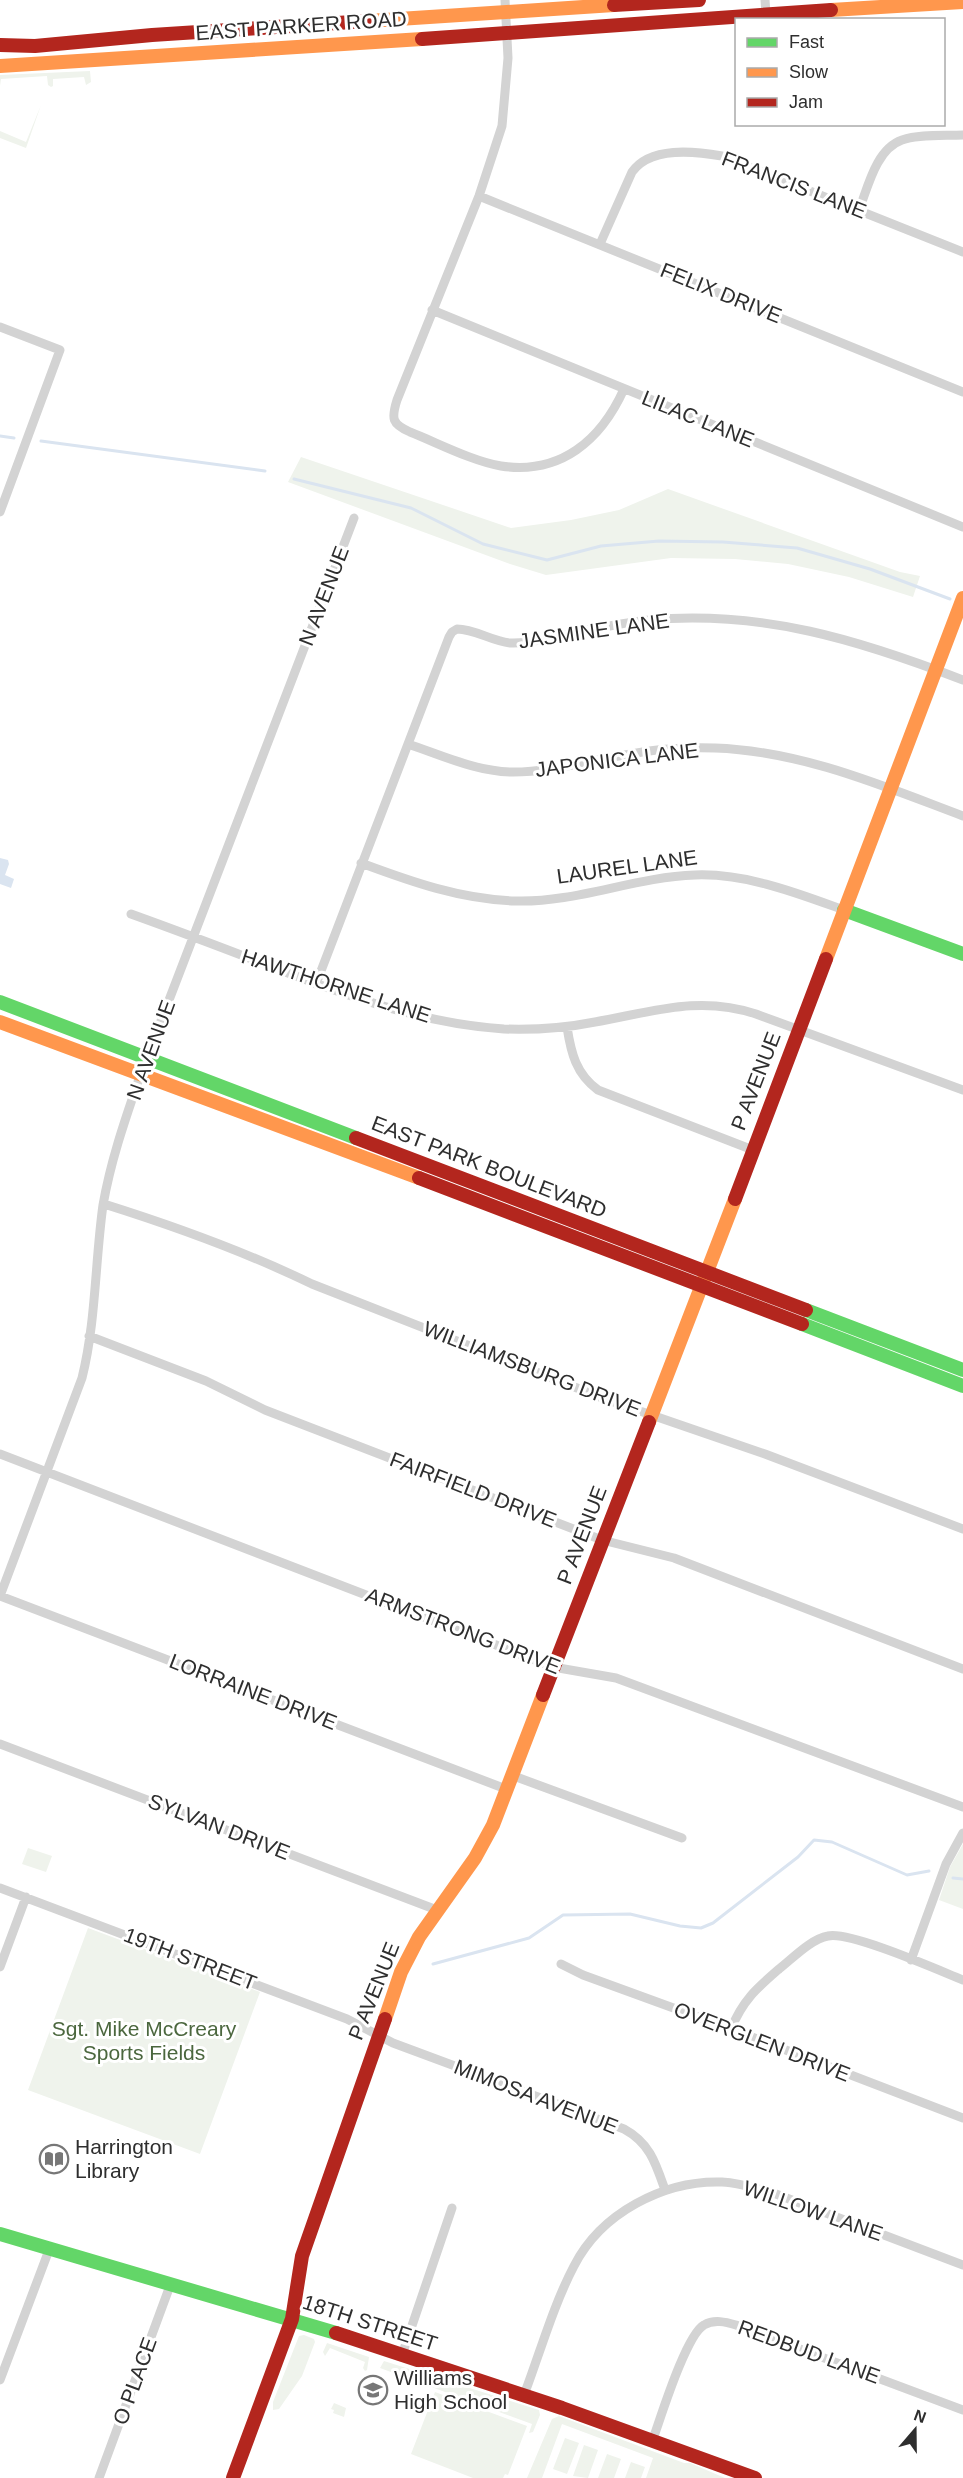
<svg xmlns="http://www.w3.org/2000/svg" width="963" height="2478" font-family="Arial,sans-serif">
<rect width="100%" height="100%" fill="#fff"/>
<!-- green -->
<path fill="#eff3ec" d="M90 71 91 82 86 85 84 77 53 79V86L51 87 48 85 47 76 1 79 0 86V75Z
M41 105 26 148 0 138V131L26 142Z
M301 457 511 528 571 520 619 510 668 489 900 572 920 576 913 597 849 577 788 564 735 559 671 558 546 575 510 564 288 482Z
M963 1844V1909L939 1900 950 1867Z
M28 1848 52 1856 46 1872 22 1864Z
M88 1928 260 1992 200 2154 28 2090Z
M304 2335 314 2339 315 2342 302 2376 279 2409 273 2410V2402L299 2336Z
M327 2343 369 2357 367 2370 365 2371 363 2368 365 2362 330 2348 325 2356 323 2352Z
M384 2361 539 2410 540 2415 533 2432 529 2433 532 2424 380 2368Z
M435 2392 527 2426 508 2475 505 2474 503 2478H473L411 2454Z
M334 2403 346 2408 344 2417 333 2413 334 2410 331 2409Z
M559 2416 684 2463H690L725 2478H646L653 2458 562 2424 542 2478H527L552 2419Z
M565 2438 579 2443 567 2474 553 2469Z
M584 2445 598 2450 588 2478 573 2476Z
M607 2454 621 2459 614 2478H598Z
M631 2462 645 2467 641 2478H625Z"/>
<!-- water -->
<path fill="#dae4f0" d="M0 858 8 860 9 864 5 875 14 879 11 888 0 884Z"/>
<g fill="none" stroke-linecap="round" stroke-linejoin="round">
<!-- stream -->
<path stroke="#dae4f0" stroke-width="3" d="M0 436 14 438
M41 441 265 471
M294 479 411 508 483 544 547 560 601 546 659 541 723 542 797 548 870 569 950 599
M953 1878 963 1879
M433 1964 529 1938 563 1915 630 1914 680 1926 701 1928 713 1923 798 1857 814 1840 832 1842 907 1875 929 1871"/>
<!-- street -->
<path stroke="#d3d3d3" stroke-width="9" d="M505 0 508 58 502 126 479 196 397 400C391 419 392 424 410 432 438 443 472 461 501 466 561 475 601 440 624 389
M765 0 766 14
M479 196 963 392
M859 210C868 187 876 149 902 140 920 134 944 136 963 135
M600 244 632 172C650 146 694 151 722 156L963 252
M432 310 963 527
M0 327 60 350 0 512
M408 744C441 755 477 772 513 772 551 772 587 761 625 755 654 749 685 747 715 748 802 751 883 786 963 816
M361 863C412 882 460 899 515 901 576 903 634 877 695 875 746 873 797 893 844 910
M131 914C181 932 231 951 280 970 353 998 426 1024 504 1029 534 1030 565 1028 595 1022 652 1012 699 995 756 1014L963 1090
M316 984 449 637 452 632 457 629C475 629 491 641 510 643 526 644 543 639 559 636 589 630 619 623 649 620 763 610 859 640 963 680
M567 1027C571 1053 576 1074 598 1090L753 1150
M104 1204C174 1226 246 1252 312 1284L605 1399 765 1454 963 1529
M89 1336 206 1381 265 1410 602 1540 674 1558 963 1669
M0 1454 553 1667 616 1678 963 1807
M0 1596 82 1378C96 1322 95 1262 103 1205 111 1159 126 1117 141 1073L354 518
M0 1596 506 1789
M0 1744 437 1910
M511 1775 682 1838
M0 1888 347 2019 393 2043 624 2129C650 2143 656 2164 665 2190
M911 1960 946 1864 963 1833
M561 1964 583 1975 731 2029 963 2118
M0 1967 26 1897
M731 2029C743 2000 756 1989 779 1969 793 1958 811 1939 828 1936 850 1931 938 1970 963 1980
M402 2355 452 2208
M0 2380 49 2250
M524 2395C540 2353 553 2306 574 2266 601 2213 664 2180 722 2182 741 2183 759 2189 776 2194L963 2265
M653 2439C661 2417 686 2335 704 2325 714 2319 726 2322 736 2325L963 2410
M99 2478 171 2283"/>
<!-- fast -->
<path stroke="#63d668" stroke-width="14" d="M844 910 963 954
M0 1002 356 1138
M806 1310 963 1370
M802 1324 963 1386
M0 2234 336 2333"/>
<!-- slow -->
<path stroke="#ff974d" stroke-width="14" d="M831 10 963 2
M368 21 614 5
M0 66 422 39
M826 959 963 598
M0 1022 419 1178
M649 1422 735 1199
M385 2019 401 1972 419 1937 475 1858 493 1825 543 1695"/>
<!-- jam -->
<path stroke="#b3261e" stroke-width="14" d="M614 5 699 0
M422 39 831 10
M0 45 35 46 152 35 368 21
M356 1138 806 1310
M419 1178 802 1324
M735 1199 826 959
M543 1695 649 1422
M336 2333 562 2408 755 2478
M233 2478 292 2319 302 2256 385 2019"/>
</g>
<!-- icons -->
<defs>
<g id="library-ring" transform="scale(1.5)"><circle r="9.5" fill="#fff" stroke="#777" stroke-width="1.5"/><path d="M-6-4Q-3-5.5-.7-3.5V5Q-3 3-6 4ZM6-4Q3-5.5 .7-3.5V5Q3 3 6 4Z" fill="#777"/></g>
<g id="school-ring" transform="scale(1.5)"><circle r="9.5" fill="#fff" stroke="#777" stroke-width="1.5"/><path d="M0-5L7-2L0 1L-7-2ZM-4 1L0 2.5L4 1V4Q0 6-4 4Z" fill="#777"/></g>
</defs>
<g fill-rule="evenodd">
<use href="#library-ring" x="54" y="2159"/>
<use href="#school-ring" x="373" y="2390"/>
</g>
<g text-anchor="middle" stroke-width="6" stroke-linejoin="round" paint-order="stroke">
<!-- street labels -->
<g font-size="21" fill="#2e2e2e" stroke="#fff">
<text transform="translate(301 26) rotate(-4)" y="7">EAST PARKER ROAD</text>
<text transform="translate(794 185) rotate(21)" y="7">FRANCIS LANE</text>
<text transform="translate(721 293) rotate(22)" y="7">FELIX DRIVE</text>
<text transform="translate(698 419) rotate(22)" y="7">LILAC LANE</text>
<text transform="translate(324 596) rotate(-69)" y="7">N AVENUE</text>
<text transform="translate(594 631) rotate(-8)" y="7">JASMINE LANE</text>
<text transform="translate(617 760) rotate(-7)" y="7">JAPONICA LANE</text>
<text transform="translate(627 867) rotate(-8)" y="7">LAUREL LANE</text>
<text transform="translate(336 986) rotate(18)" y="7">HAWTHORNE LANE</text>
<text transform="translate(151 1050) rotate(-70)" y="7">N AVENUE</text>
<text transform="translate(756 1081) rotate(-69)" y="7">P AVENUE</text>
<text transform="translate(489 1167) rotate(21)" y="7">EAST PARK BOULEVARD</text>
<text transform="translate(532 1369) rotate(21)" y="7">WILLIAMSBURG DRIVE</text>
<text transform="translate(473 1490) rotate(21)" y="7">FAIRFIELD DRIVE</text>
<text transform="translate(582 1535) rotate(-69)" y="7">P AVENUE</text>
<text transform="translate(463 1631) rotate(21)" y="7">ARMSTRONG DRIVE</text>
<text transform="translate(253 1692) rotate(21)" y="7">LORRAINE DRIVE</text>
<text transform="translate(219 1827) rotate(21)" y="7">SYLVAN DRIVE</text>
<text transform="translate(190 1959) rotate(21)" y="7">19TH STREET</text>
<text transform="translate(374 1991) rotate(-68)" y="7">P AVENUE</text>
<text transform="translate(762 2042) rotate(21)" y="7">OVERGLEN DRIVE</text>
<text transform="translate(536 2097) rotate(21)" y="7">MIMOSA AVENUE</text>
<text transform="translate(813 2211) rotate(19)" y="7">WILLOW LANE</text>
<text transform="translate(370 2323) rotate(18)" y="7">18TH STREET</text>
<text transform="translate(809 2352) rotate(20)" y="7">REDBUD LANE</text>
<text transform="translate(135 2381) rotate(-70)" y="7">O PLACE</text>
</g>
<!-- park labels -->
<g font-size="21" fill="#4b673e" stroke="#fff">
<text x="144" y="2036">Sgt. Mike McCreary<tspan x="144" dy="24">Sports Fields</tspan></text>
</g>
<!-- poi labels -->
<g font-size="21" fill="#2e2e2e" stroke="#fff" text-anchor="start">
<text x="75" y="2154">Harrington<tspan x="75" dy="24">Library</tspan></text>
<text x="394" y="2385">Williams<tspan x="394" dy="24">High School</tspan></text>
</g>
</g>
<!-- legend -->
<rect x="735" y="18" width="210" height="108" fill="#ffffff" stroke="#ababab" stroke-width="1.5"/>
<rect x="747" y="38" width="30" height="9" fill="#63d668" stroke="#ababab" stroke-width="1.5"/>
<text x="789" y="48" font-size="18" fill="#2e2e2e">Fast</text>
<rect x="747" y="68" width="30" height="9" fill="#ff974d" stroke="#ababab" stroke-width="1.5"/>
<text x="789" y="78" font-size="18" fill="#2e2e2e">Slow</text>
<rect x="747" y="98" width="30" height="9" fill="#b3261e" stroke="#ababab" stroke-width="1.5"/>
<text x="789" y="108" font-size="18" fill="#2e2e2e">Jam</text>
<!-- north arrow -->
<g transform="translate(915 2430) rotate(20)" stroke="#ffffff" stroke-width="4.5" paint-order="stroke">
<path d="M0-4.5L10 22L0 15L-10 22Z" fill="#2e2e2e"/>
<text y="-9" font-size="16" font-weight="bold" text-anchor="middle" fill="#2e2e2e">N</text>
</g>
</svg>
